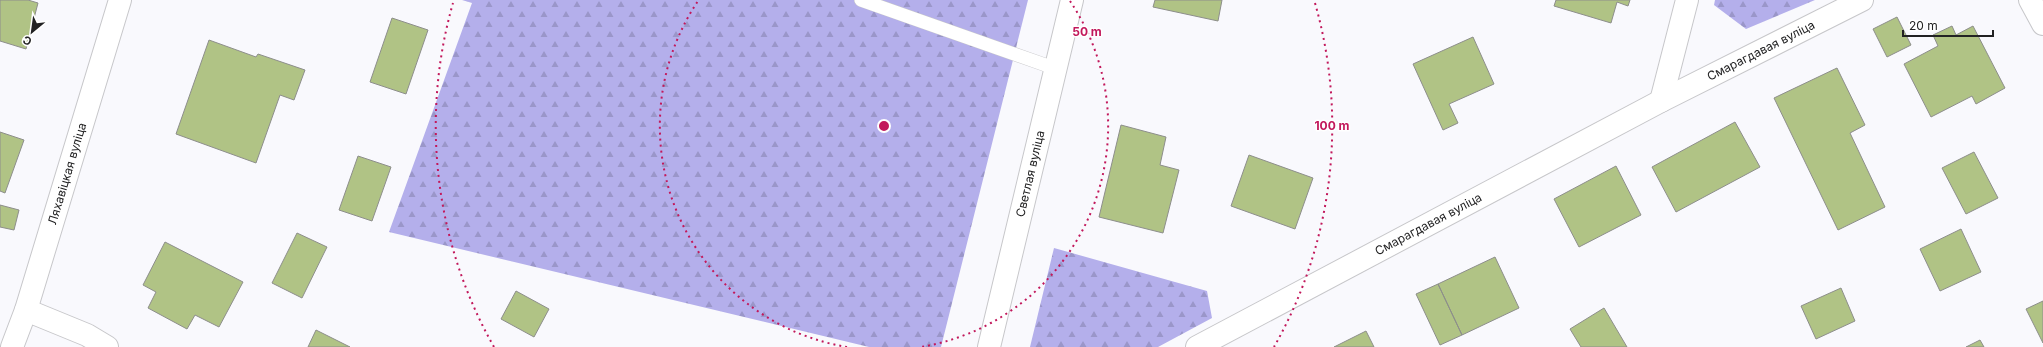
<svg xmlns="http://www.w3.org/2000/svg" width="2043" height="347" font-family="Inter,sans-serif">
<defs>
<pattern id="forest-firs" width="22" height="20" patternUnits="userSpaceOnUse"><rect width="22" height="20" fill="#b4afeb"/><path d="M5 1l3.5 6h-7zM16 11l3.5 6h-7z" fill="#9a96c9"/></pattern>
</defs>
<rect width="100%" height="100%" fill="#f9f9fd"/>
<!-- forest -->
<path fill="url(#forest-firs)" d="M462 0H1028L941 347H869L389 232 472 3Z
M1715 0H1815L1746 29 1714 5Z
M1054 248 1207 291 1212 318 1158 347H1030Z"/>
<!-- building -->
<path fill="#b0c385" stroke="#8d8e8b" d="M0 0H28L38 3 26 49 0 41Z
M1155 0H1222L1218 21 1153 7Z
M1556 0H1630L1628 6 1617 2 1611 23 1554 6Z
M1897 17 1911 45 1887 57 1873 29Z
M392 18 428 30 406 94 370 82Z
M1952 26 1956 35 1973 26 2005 88 1976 104 1972 96 1931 117 1904 64 1938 46 1933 35Z
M1473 37 1494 84 1449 104 1458 123 1443 130 1413 64Z
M209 40 256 57 258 54 305 70 294 100 280 95 256 163 176 134Z
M1837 68 1865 125 1850 133 1885 207 1838 230 1774 98Z
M1735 122 1760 167 1676 212 1652 167Z
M1121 125 1166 137 1160 165 1179 170 1163 233 1099 217Z
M0 132 24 140 5 193 0 191Z
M1974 152 1998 198 1966 214 1942 168Z
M1249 155 1313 178 1295 229 1231 206Z
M358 156 391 167 372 221 339 210Z
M1616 166 1641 215 1579 247 1554 199Z
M0 205 19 210 14 230 0 227Z
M1961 229 1981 272 1940 291 1920 249Z
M297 233 327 247 302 298 272 283Z
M165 242 243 282 219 327 195 315 187 329 148 308 156 292 143 285Z
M1495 257 1519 308 1462 335 1438 284Z
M1438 284 1462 335 1440 345 1416 294Z
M1841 288 1855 321 1816 339 1801 306Z
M516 291 549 309 534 337 501 319Z
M2043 301V343L2026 309Z
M1604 308 1627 347H1581L1570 329Z
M316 330 350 347H308Z
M1366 331 1374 347H1334Z
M1980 340 1984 347H1966Z"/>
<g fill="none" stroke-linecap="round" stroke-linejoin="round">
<!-- service casing -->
<g stroke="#c7c7ca" stroke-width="14">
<path id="service" d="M861 0 1054 68"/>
</g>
<!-- minor casing -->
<g stroke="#c7c7ca" stroke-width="24">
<g id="minor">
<path d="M2030 0 2043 24"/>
<path d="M1661 101 1687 0"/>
<path d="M26 310 87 335 107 347"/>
<path id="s1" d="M12 347 26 310 120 0"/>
<path id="s2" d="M989 347 1072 0"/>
<path id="s3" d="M1197 347 1661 101 1862 0"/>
</g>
</g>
<!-- service -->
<use href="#service" stroke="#fff" stroke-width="13"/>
<!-- minor -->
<use href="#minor" stroke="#fff" stroke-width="22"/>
</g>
<!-- distance rings -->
<g fill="none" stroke="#c2185b" stroke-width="2" stroke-dasharray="2 4">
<path d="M847 347A224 224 0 0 1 698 1M1070 1A224 224 0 0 1 921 347"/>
<path d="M494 347A448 448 0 0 1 453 3M1315 3A448 448 0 0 1 1274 347"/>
</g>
<g text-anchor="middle" stroke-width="3" stroke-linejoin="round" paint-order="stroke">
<!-- street labels -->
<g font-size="12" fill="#222223" stroke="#fff">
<text dy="4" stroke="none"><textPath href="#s3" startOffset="637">Смарагдавая вуліца</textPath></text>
<text dy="4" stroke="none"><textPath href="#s2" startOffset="178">Светлая вуліца</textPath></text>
<text dy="4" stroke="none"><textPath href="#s1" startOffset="182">Ляхавіцкая вуліца</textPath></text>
<text dy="4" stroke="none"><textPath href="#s3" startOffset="262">Смарагдавая вуліца</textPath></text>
</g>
</g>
<circle cx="884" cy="126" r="6" fill="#c2185b" stroke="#fff" stroke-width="2"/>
<g font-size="12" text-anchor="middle" font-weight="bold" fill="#c2185b" stroke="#fff" stroke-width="3" stroke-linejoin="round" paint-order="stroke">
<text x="1087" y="36">50 m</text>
<text x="1332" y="130">100 m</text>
</g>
<!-- north arrow -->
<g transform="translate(32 32) rotate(209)" stroke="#ffffff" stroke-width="3" paint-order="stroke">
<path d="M0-3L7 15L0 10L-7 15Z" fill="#222223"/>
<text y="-6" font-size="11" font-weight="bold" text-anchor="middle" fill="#222223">С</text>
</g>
<!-- scale -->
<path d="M1903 30v6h90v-6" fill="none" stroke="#222223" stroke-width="2"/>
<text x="1909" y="30" font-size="12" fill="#222223" stroke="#ffffff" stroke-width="3" paint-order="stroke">20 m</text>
</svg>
